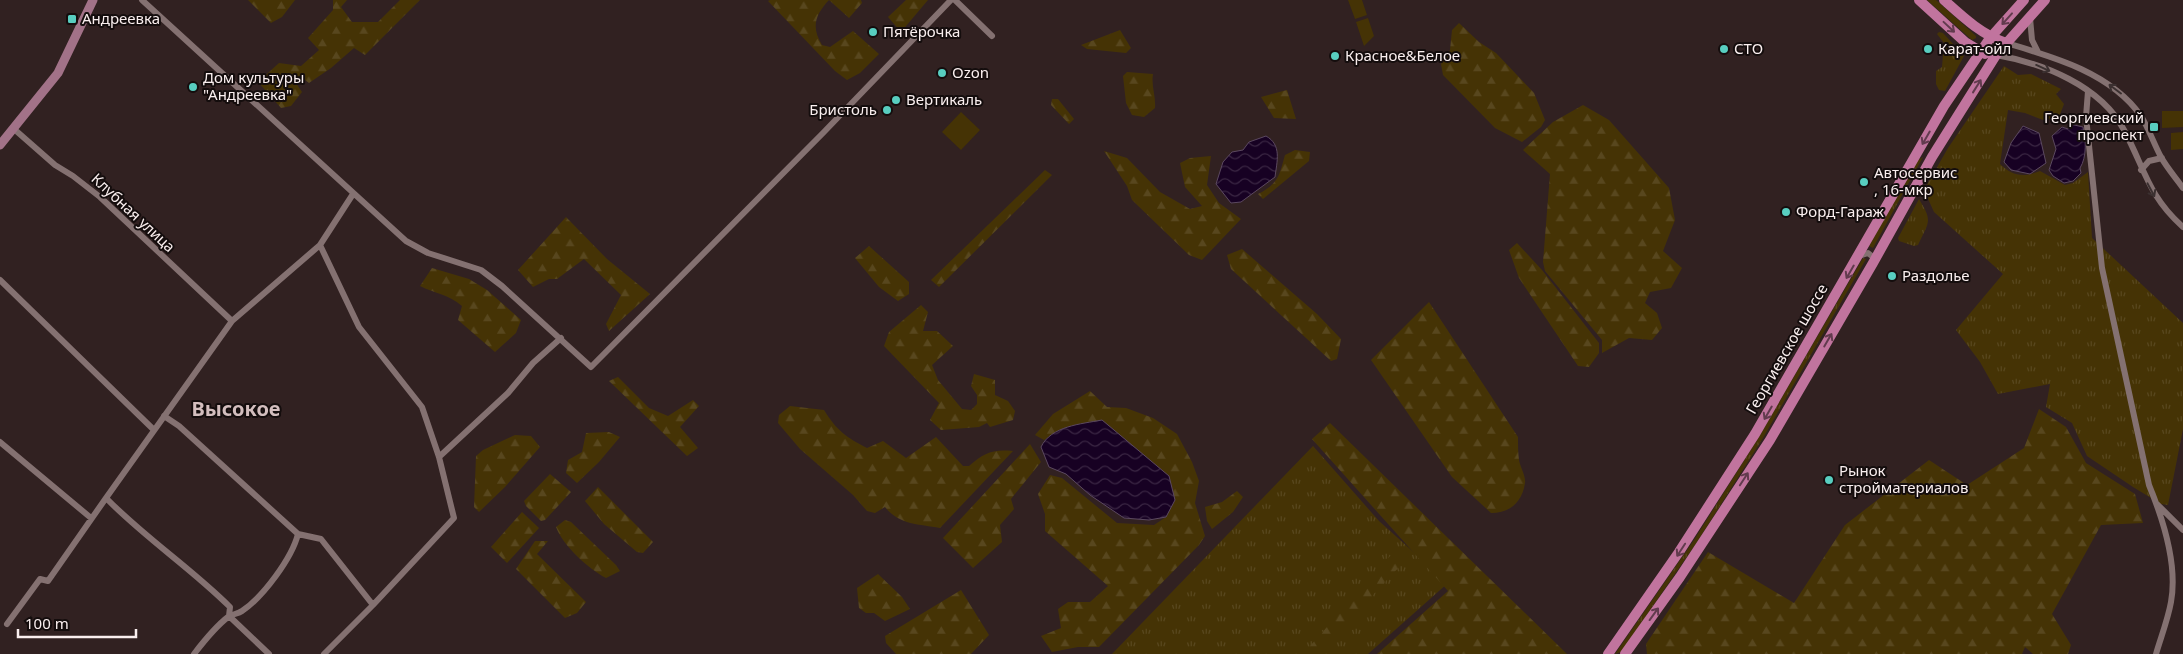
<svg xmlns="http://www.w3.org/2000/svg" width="2183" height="654" font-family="'Noto Sans',sans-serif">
<defs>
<pattern id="grass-tufts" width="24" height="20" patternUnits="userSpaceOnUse" patternTransform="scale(1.25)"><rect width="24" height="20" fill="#453305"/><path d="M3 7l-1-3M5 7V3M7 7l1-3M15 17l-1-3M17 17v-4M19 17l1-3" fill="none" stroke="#58471e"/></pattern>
<pattern id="forest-firs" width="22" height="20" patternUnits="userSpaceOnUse" patternTransform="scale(1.25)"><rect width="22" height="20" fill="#453305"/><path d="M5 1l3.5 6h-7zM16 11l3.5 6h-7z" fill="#58471e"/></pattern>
<pattern id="water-waves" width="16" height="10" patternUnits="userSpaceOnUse" patternTransform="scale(1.25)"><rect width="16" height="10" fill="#170123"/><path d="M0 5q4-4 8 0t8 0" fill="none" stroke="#3a2643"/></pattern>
</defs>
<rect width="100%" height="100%" fill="#312121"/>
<!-- grass -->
<path fill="url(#grass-tufts)" d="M1927 0H1936L1976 36V38L1972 40Z
M1939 32 1943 33 1964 56 1945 91 1939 90 1936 84V71L1942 67 1944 43 1937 34Z
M2004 66 2018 75 2031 74 2061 89 2056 94 2064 104 2059 117 2043 120 2025 113 2008 110 2000 164C2012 176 2024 178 2040 171L2065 185 2073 183 2088 172 2092 238 2183 323V429L2168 505 2161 504 2133 487 2087 456 2072 423 2046 407 2050 384 1998 394 1980 362 1956 330 2003 274 1934 212 1924 190 1948 148Z
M1923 157 1873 248 1869 246 1918 160Z
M1919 199C1933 222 1929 221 1918 245L1914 246 1899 241 1898 238Z
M1863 258 1866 259 1763 438 1697 542 1621 652 1615 654 1694 540 1759 437Z
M1313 446 1379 521 1448 583 1368 654H1112Z"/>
<!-- forest -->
<path fill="url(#forest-firs)" d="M248 0H295L282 17 271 23Z
M333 0H347L341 7 352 22H378L400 0H420L365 55 354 48 331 68 309 83 305 80H294L302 92 291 106 281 108 258 82 279 63 301 66 319 50 308 38 333 10Z
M770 0H829C815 15 811 27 822 45L830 47 853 31 879 54 860 73 847 80 835 71 768 1Z
M829 0H861L862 3 849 18Z
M906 0H928L901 32 888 17Z
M1459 23 1479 42 1496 53 1534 93 1545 120 1541 127 1522 142 1495 128 1443 75 1441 64 1450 50 1452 30Z
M1120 30 1131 48 1126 53 1087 49 1081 45Z
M1127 72 1153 74C1151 86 1156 96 1155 108L1144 117 1132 115 1126 103 1123 76Z
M1287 90 1296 119 1274 118 1261 97Z
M1052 99H1058L1074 119 1069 124 1051 105Z
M1583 105 1609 120 1669 188 1675 220 1663 251 1682 268 1671 288 1650 292 1645 303 1657 313 1662 328 1652 340 1629 338 1602 353V340L1545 271 1543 262 1550 174 1523 150 1553 122Z
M1295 150 1310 152 1309 161 1263 199 1258 194C1279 183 1279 176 1285 155Z
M1104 151 1127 158 1160 192 1190 209 1202 206 1185 187 1180 163 1190 158 1211 156 1207 185 1219 203 1241 219 1202 260 1189 255 1132 200 1127 186Z
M1045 170 1052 175 939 287 931 280Z
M566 217 607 259 650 294 609 331 606 324 621 295 584 259 557 279H549L533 287 518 270Z
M1517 243 1542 270 1599 343V353L1589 367 1578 366 1519 278 1509 250Z
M869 246 909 282V294L898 301 879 287 855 258Z
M1242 249 1317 314 1341 339 1337 359 1331 361 1231 269 1227 255Z
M432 268 469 279 487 290 521 320 516 333 495 352 458 320 462 306C448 294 436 294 420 286Z
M1429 302 1518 437C1518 445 1518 453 1519 460 1520 467 1526 476 1525 483 1522 503 1509 513 1491 513L1452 477 1371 360Z
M921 305 928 312 923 331H937L953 346 932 365 938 380 962 409 971 410 977 404V395L971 386 974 374 995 380V395L1008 401 1015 411 1013 420 990 427 987 423 979 427 941 430 930 420 939 403 884 346 889 332Z
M618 377 649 408 668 416 693 400 699 406 680 427 698 448 687 456 609 381Z
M1090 391 1107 407 1126 408 1153 418 1177 434 1192 462 1199 481 1195 503 1205 536 1199 545 1099 647H1078L1052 652 1041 636 1061 628 1058 609 1068 602H1090L1108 586 1045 531V514L1038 494 1050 475 1062 478 1117 523 1154 525 1166 517 1102 420 1062 429 1044 440 1035 435 1053 414Z
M790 406 824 410C837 431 846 437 867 448L883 441 906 458 936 437 963 466H969C984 453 992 449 1013 451L940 528C919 524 899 525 885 507L875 513 867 511 853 495 800 449 778 423 779 415Z
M2039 409 2066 427 2086 463 2135 494 2143 523 2101 525 2052 614 2071 645 2068 654H2033L2025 647 2022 654H1647L1646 644 1708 552 1794 603 1845 525 1929 460 1967 485 2024 448Z
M1330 423 1567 654H1377L1448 591 1312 439Z
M609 432 620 437 599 462 577 483 566 473 568 460 582 452 586 433Z
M515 435 531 436 540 447 505 487 479 512 474 507 476 456 483 450Z
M1030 444 1041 462 1011 499 1014 509 1000 525 1002 542 973 568 943 538Z
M550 474 571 492 545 520 541 521 526 506 524 501Z
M598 487 653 542 643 553 637 552 604 524 585 501Z
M1237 491 1243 497 1233 512 1212 529 1207 521 1205 507 1222 502Z
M522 512 539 528 507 563 491 547Z
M565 520 571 522 616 565 620 571 606 578C589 569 563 546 556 527Z
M535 541H548L537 554 586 602 577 613 565 618 516 569Z
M1391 555 1402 564 1317 654H1303Z
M878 574 902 597 910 609 885 621 874 613H866L859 608 857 588Z
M961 590 989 635 971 654H896L886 643 885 636Z"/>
<!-- park -->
<path fill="#453305" d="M1348 0H1362L1367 15 1355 19Z
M1368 18 1374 36 1364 46 1356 22Z
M2162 111H2183V127L2162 128Z
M961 112 980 130 961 150 942 132Z
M2183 132V149L2171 150V133Z"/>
<!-- water -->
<path fill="url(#water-waves)" stroke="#5b4860" d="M2070 124 2083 127C2086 139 2087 157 2080 168L2081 173 2073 181 2064 183 2053 176 2049 170 2056 149 2052 136 2062 127 2068 129Z
M2023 126 2039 133 2046 163 2030 174 2011 170 2004 162 2011 143Z
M1266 136C1282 145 1277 161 1275 177L1241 202 1231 203 1216 184 1223 162 1232 152 1243 150 1249 142Z
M1102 420 1169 476 1175 500 1166 517 1149 520 1124 518 1090 495 1066 474 1049 467 1041 447C1051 426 1081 424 1102 420Z"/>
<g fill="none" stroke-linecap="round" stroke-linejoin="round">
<!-- minor -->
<path stroke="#847171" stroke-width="6" d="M142 0 406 241 428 253 481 270 502 286 591 367 823 133 951 0
M955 0 992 36
M2030 18 2032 40 2038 52
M2006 43C2054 57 2111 73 2141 116 2149 129 2154 144 2161 157 2167 168 2176 178 2183 188
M1996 55C2043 63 2101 86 2124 130 2145 169 2148 196 2183 227
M2088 91 2086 117 2102 268 2149 485C2163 519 2178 564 2171 602 2168 619 2161 637 2156 654
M14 129 55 165 73 176 100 197 232 321
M2141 170 2149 161 2162 158
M320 245 359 327 422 407 439 457 454 518 373 605 324 654
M1859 256 1868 253 1873 257V262
M0 280 154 430
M164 416 179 426 298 534 321 539 373 605
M0 442 91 518
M439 457 508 393 533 363 561 338
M2157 504 2183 530
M7 624 40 579 48 581 106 498
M194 654C204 641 215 627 228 617 232 614 238 614 242 611 263 597 292 558 298 534
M269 654 229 616 230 607C191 568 145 538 106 498L232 321 320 245 353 194"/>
<!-- secondary -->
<path stroke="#a27288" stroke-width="9" d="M0 145 58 73 93 0"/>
<!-- primary -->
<path stroke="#c1749e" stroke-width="10" d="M1919 0 1965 42 1985 54
M1944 0C1964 18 1981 34 2006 43
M1608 654 1679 552 1755 434 1944 106 1990 38 2024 0
M1625 654 1680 577 1770 440 1873 263 1932 157 1979 82 1996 55 2045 0"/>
</g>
<!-- one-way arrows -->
<defs><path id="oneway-shaft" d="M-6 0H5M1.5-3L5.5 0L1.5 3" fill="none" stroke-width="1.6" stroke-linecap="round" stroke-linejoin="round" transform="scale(1.25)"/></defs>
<g stroke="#623b4e">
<use href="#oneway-shaft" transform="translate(2007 19) rotate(132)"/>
<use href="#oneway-shaft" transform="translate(1949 27) rotate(43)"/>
<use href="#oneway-shaft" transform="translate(1977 86) rotate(-58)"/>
<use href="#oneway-shaft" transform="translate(1926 138) rotate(120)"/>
<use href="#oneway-shaft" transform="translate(1850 272) rotate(120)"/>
<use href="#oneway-shaft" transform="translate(1828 340) rotate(-60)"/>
<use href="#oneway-shaft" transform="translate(1768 413) rotate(120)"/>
<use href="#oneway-shaft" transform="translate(1744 479) rotate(-57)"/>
<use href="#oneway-shaft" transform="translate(1681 550) rotate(123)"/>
<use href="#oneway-shaft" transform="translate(1654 614) rotate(-54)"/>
</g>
<g stroke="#3b3030">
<use href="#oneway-shaft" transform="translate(2043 68) rotate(24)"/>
<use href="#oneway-shaft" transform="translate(2115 89) rotate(-143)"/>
<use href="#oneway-shaft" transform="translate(2151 190) rotate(62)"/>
</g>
<!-- markers -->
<g fill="#58cec0" stroke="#140d0d" stroke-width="2">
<rect x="67" y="14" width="10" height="10" rx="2.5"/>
<circle cx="873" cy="32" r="5"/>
<circle cx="1724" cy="49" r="5"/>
<circle cx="1928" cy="49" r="5"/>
<circle cx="1335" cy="56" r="5"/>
<circle cx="942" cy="73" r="5"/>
<circle cx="193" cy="87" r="5"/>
<circle cx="896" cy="100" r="5"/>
<circle cx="887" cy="110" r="5"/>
<rect x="2149" y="122" width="10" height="10" rx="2.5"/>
<circle cx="1864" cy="182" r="5"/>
<circle cx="1786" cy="212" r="5"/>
<circle cx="1892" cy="276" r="5"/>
<circle cx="1829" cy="480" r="5"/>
</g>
<g text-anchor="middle" stroke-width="4" stroke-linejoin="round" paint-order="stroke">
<!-- poi labels -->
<g font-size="15" fill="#faefef" stroke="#140d0d" text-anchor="start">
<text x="82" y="24">Андреевка</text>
<text x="883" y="37">Пятёрочка</text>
<text x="1734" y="54">СТО</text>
<text x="1938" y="54">Карат-ойл</text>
<text x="1345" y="61">Красное&amp;Белое</text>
<text x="952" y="78">Ozon</text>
<text x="203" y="83">Дом культуры<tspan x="203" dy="17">"Андреевка"</tspan></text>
<text x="906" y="105">Вертикаль</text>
<text x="877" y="115" text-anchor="end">Бристоль</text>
<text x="2144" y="123" text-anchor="end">Георгиевский<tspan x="2144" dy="17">проспект</tspan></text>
<text x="1874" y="178">Автосервис<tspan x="1874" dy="17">, 16-мкр</tspan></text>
<text x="1796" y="217">Форд-Гараж</text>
<text x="1902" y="281">Раздолье</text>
<text x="1839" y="476">Рынок<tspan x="1839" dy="17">стройматериалов</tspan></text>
</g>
<!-- street labels -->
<g font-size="15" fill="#faefef" stroke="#140d0d">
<text transform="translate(133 213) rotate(43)" y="5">Клубная улица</text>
<text transform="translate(1787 349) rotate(-60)" y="5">Георгиевское шоссе</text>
</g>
<!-- district labels -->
<g font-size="20" font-weight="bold" fill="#d3bebe" stroke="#140d0d">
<text x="236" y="416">Высокое</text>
</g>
</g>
<!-- scale -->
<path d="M18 629v8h118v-8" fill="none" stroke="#faefef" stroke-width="2.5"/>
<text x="25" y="629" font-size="15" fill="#faefef" stroke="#140d0d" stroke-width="4" paint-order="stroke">100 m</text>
</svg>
